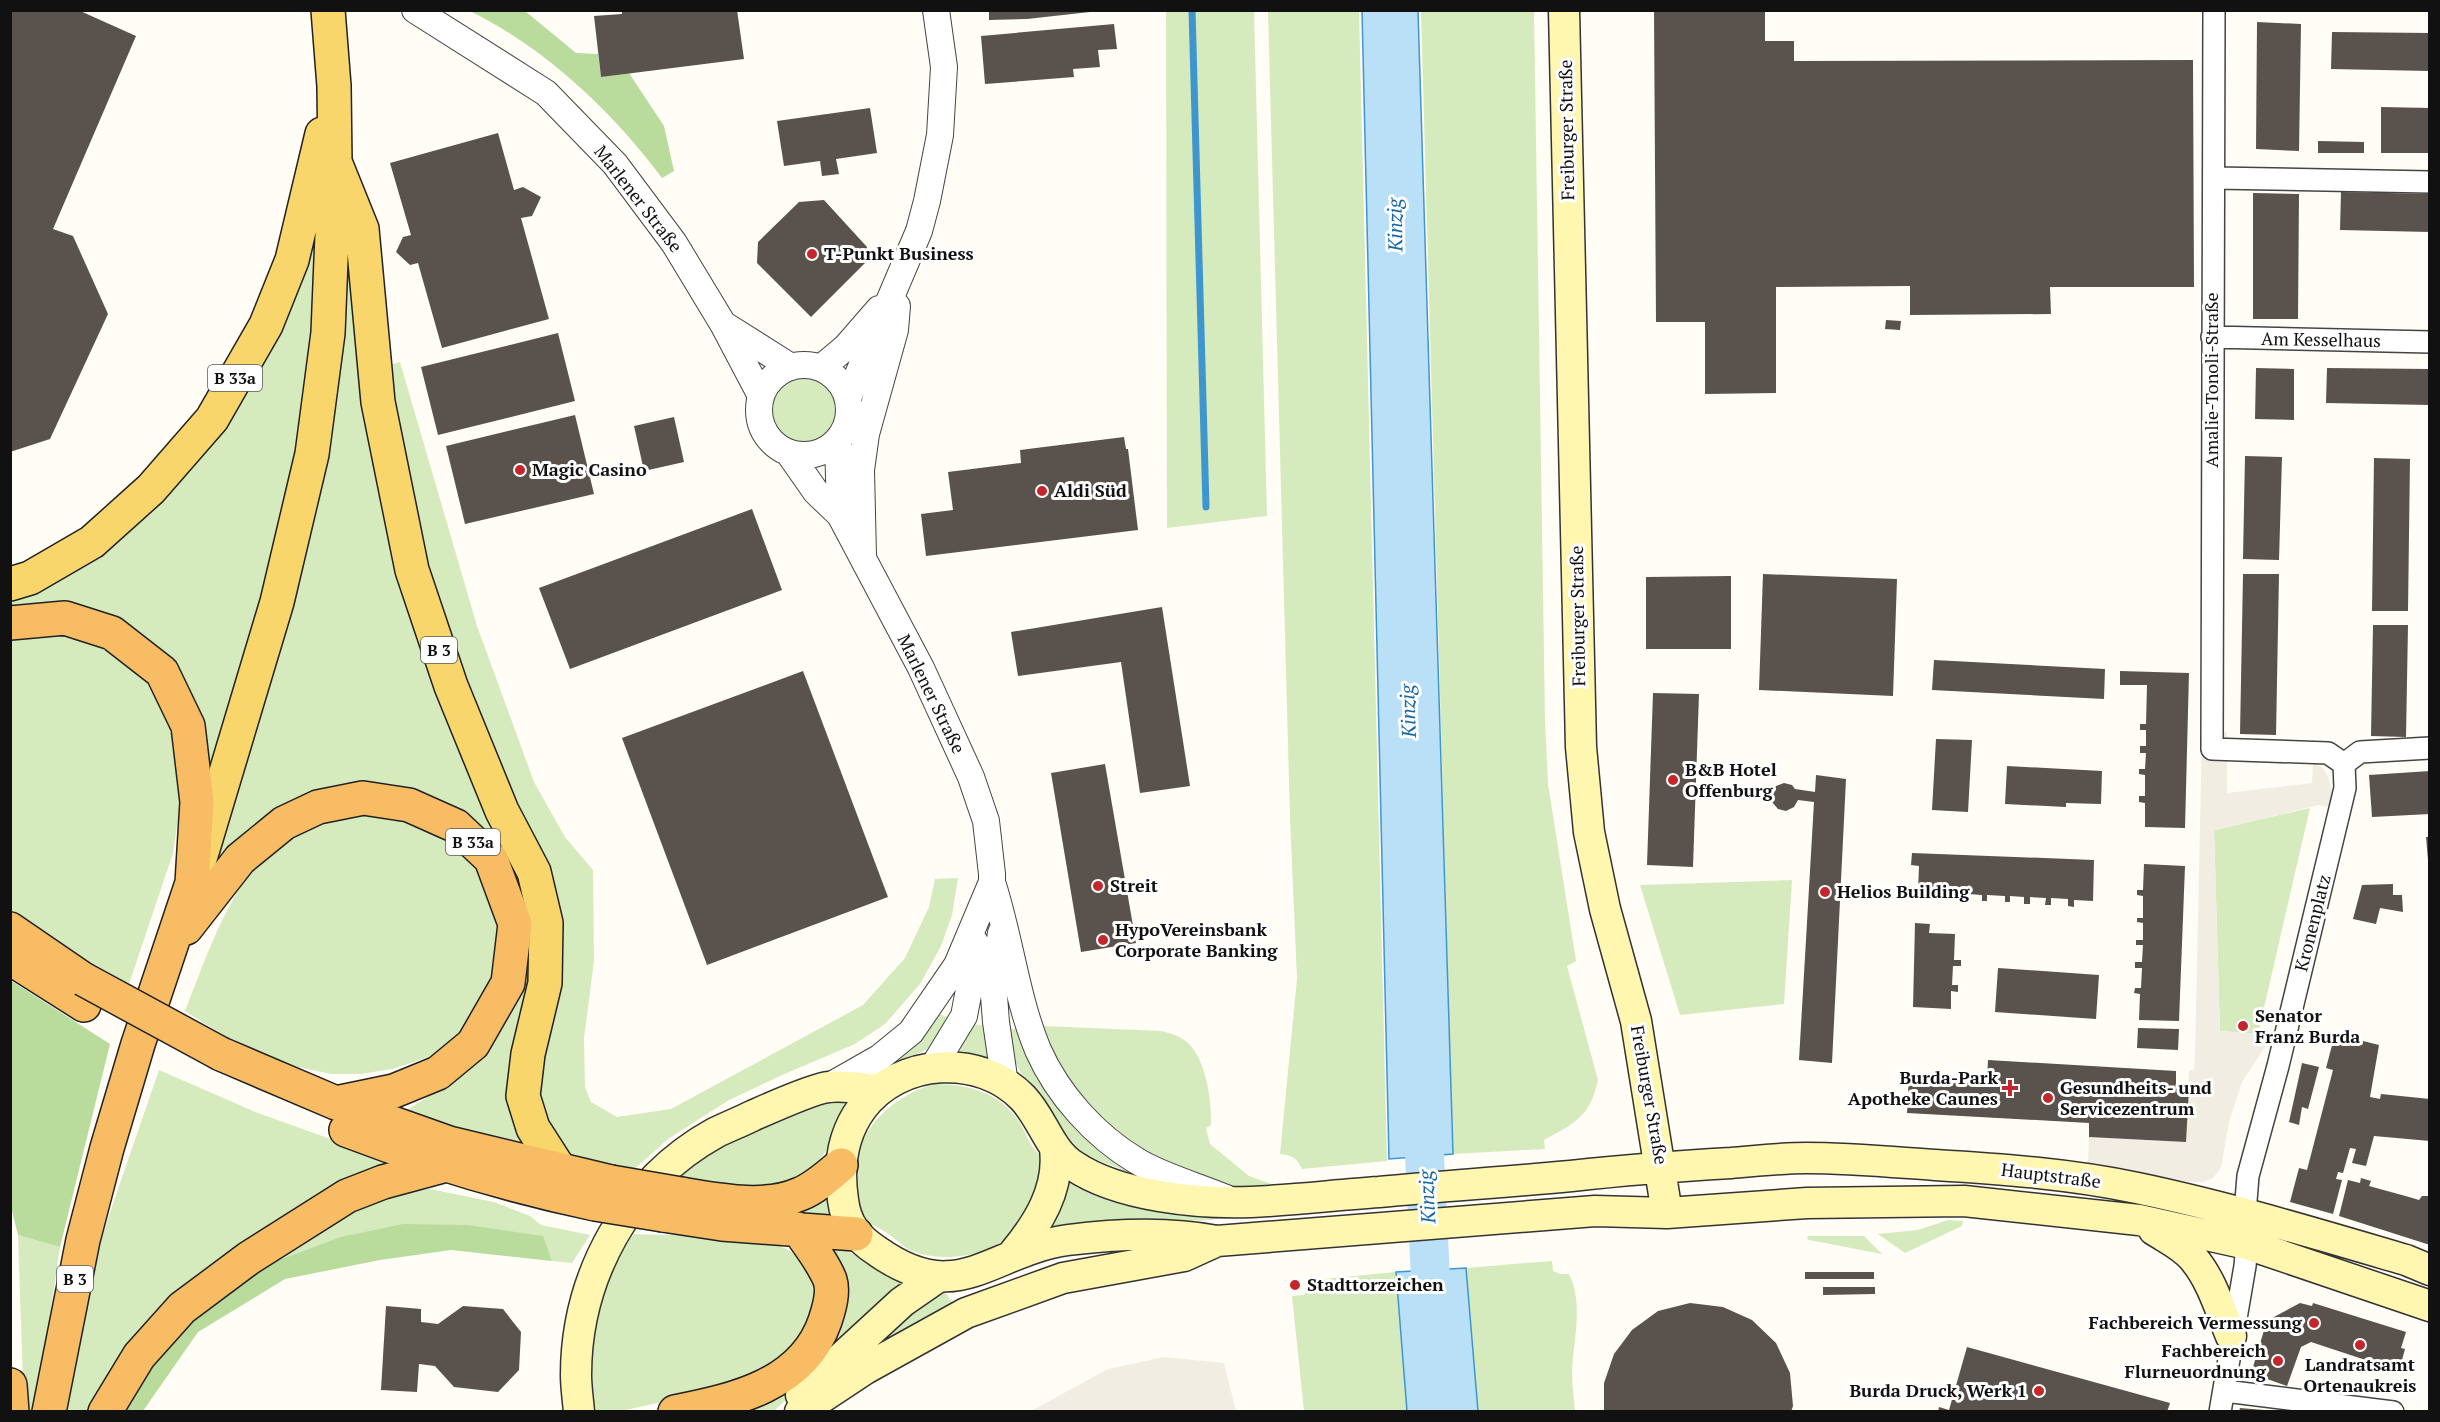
<svg xmlns="http://www.w3.org/2000/svg" width="2440" height="1422" font-family="'PT Serif',serif">
<rect width="100%" height="100%" fill="#fffdf5"/>
<!-- green -->
<path fill="#d5ebbd" d="M1166 11H1254L1267 516 1167 528Z
M1268 11H1359L1387 1161 1302 1169C1297 1158 1292 1155 1280 1154L1297 979 1290 818Z
M1421 11H1534L1545 721 1548 784 1576 961 1567 966 1598 1080C1590 1117 1575 1123 1544 1140L1545 1149 1453 1154Z
M323 211C318 282 313 353 302 424 282 547 244 666 209 785L171 668 11 608V600L46 583 156 502Z
M353 271 378 479 495 820 528 900 535 934 534 1154 401 1114 448 1084 519 986 462 813C445 803 428 792 408 787 368 777 319 781 285 806 258 826 233 852 208 874L345 272Z
M400 362 477 626 534 782 565 837 593 870 594 961 584 1038 585 1087 591 1102 617 1117 671 1109 863 1005 905 958 929 907 935 879 958 878 952 915 941 946 920 984 885 1024 855 1044 782 1075 729 1100 668 1139 631 1172 560 1150 536 1103 547 1017 518 813 454 644 411 507 389 365Z
M770 410a33 33 0 1 1 66 0a33 33 0 1 1-66 0Z
M69 629 137 659 170 706 183 785 173 853 129 984 74 953 11 912 10 631Z
M2310 808 2258 1034 2220 1031 2214 830Z
M358 814 400 817 429 828 471 856 492 886 502 921 498 977 466 1031 434 1055 393 1069 360 1074H331L293 1066 237 1044 185 1011C214 939 241 843 326 819 336 816 347 815 358 814Z
M1792 880 1784 1004 1680 1015 1640 885Z
M937 1013 955 1020 933 1045 920 1053 881 1066Z
M971 1024 987 1026 993 1059 954 1049Z
M1043 1026 1160 1031C1171 1033 1181 1036 1189 1044 1206 1061 1212 1101 1211 1125L1206 1128 1210 1144 1249 1176 1280 1187 1259 1188 1225 1185 1141 1156 1081 1102 1045 1038Z
M1007 1029H1021L1135 1170 1136 1175 1088 1156 1076 1146 1064 1132 1040 1091 1020 1072 1011 1052Z
M159 1070 258 1113 414 1169 343 1187 92 1411 64 1412 95 1256Z
M933 1084C963 1084 994 1090 1014 1115 1022 1124 1025 1134 1031 1144 1035 1151 1043 1159 1049 1166 1040 1183 1029 1213 1018 1227 995 1256 945 1264 912 1251 903 1247 898 1241 890 1235 880 1228 869 1223 857 1219 857 1202 852 1174 856 1159 866 1120 897 1096 933 1084Z
M845 1100C839 1116 835 1137 825 1152 795 1202 725 1186 679 1177 724 1137 786 1110 845 1100Z
M1068 1179 1154 1210 1213 1217V1220L1044 1226Z
M430 1189 494 1202 530 1216 541 1225 590 1235 572 1263 552 1261 542 1236 469 1225 266 1265 341 1213 395 1193Z
M833 1192 837 1218 797 1214Z
M1948 1220 1963 1221 1962 1226 1905 1253 1878 1234 1918 1230Z
M634 1234C669 1236 758 1233 786 1249 804 1259 812 1274 822 1291L804 1341 752 1382 621 1411 589 1412 587 1366 599 1303 614 1260Z
M18 1235 60 1247 36 1411H24Z
M1808 1236H1864L1882 1254 1809 1240 1807 1238Z
M824 1246 844 1249 859 1257 885 1276 906 1285 774 1411 725 1412 811 1365Z
M1552 1261 1553 1271 1560 1274H1569C1584 1304 1573 1341 1572 1373 1572 1386 1574 1399 1575 1411H1478L1466 1268Z
M1396 1272 1407 1411H1304L1292 1296 1304 1295 1313 1280Z
M945 1292 958 1311 828 1388 922 1295Z"/>
<!-- forest -->
<path fill="#b9dc9c" d="M470 11H525L576 53 598 54 601 77 629 73 664 126 674 171 662 178C612 111 545 48 470 11Z
M10 980 110 1044 60 1247 18 1235 11 1207Z
M403 1224 469 1225 543 1236 552 1261 451 1250 380 1260 285 1279 198 1332 143 1411 121 1412 140 1376 196 1317 266 1265 341 1237Z"/>
<!-- plaza -->
<path fill="#f1ede2" d="M2211 731 2227 732V793L2312 783 2313 763 2323 768 2328 776 2332 791 2329 807 2318 805 2214 831 2220 1031 2273 1035 2242 1082 2229 1122 2221 1168 2213 1178 2204 1182H2191L2088 1163 2089 1137 2186 1142 2189 1070H2194L2195 1057 2202 733Z
M1164 1357 1224 1363 1236 1411H1031L1108 1369Z"/>
<!-- water -->
<path fill="#b9e0f7" stroke="#3f96cf" stroke-width="1.5" d="M1362 11H1418L1453 1154 1389 1159Z
M1466 1268 1478 1411H1407L1396 1272Z"/>
<g fill="none" stroke-linecap="round" stroke-linejoin="round">
<!-- stream -->
<path stroke="#3f96cf" stroke-width="7" d="M1192 10 1206 507"/>
<!-- river -->
<path stroke="#b9e0f7" stroke-width="39" d="M1422 1104 1434 1350 1440 1412"/>
</g>
<!-- building -->
<path fill="#5a524d" d="M10 10H78L136 36 53 229 73 236 108 314 50 439 10 452Z
M622 10H737L744 59 601 77 594 16 622 14Z
M989 10H1090V12L1027 19 989 20Z
M1654 10H1765V41H1794V61L2193 60 2194 287H2050L2051 314 1910 315V286L1776 287V393L1705 394V322H1656Z
M2257 22 2301 24 2299 151 2256 149Z
M1114 24 1117 49 1098 50 1100 67 1073 69 1074 77 985 84 981 36Z
M2332 32 2430 33V71L2331 69Z
M2381 107 2430 108V153H2381Z
M870 108 877 153 836 159 839 174 822 176 820 161 784 166 777 121Z
M498 133 514 190 523 187 541 197 532 216 521 218 549 319 442 348 418 263 410 265 396 252 403 237 411 235 390 163Z
M2318 141 2364 142V153H2318Z
M2341 192 2430 194V232L2340 230Z
M2253 193 2299 194 2298 319H2253Z
M824 200 867 247 866 262 811 317 757 263 758 242 799 202Z
M1886 320 1901 321 1900 330 1885 329Z
M558 333 575 401 438 435 421 367Z
M2256 368 2294 369V420L2255 419Z
M2327 368 2430 369V405L2326 403Z
M575 415 594 494 465 524 446 446Z
M674 417 684 462 644 471 634 426Z
M1124 437 1126 449H1128L1138 530 926 556 921 514 953 510 948 472 1021 463 1020 450Z
M2245 456 2282 457 2279 560 2243 559Z
M2374 458 2410 459 2408 611H2372Z
M752 509 782 590 570 669 539 588Z
M1763 574 1897 579 1893 696 1759 690Z
M2243 574H2279L2276 735 2240 734Z
M1731 576V649H1646V577Z
M1162 607 1190 786 1140 793 1121 662 1018 676 1011 632Z
M2373 625H2408L2406 737 2371 736Z
M1934 660 2105 669 2104 699 1932 690Z
M803 671 888 897 707 965 622 738Z
M2120 671 2189 673 2185 828 2145 827V803L2139 802V796H2145V775L2139 774V769H2145L2146 753H2140V746H2146V730H2140V724H2146L2147 685H2120Z
M1653 693 1699 694 1693 867 1647 865Z
M1936 739 1972 740 1968 812 1932 810Z
M1105 764 1136 943 1081 952 1051 773Z
M2007 766 2102 771 2101 804 2066 803V807L2005 804Z
M2430 771V814L2372 817 2369 775Z
M1816 775 1846 779 1832 1063 1799 1060 1814 802 1798 800 1794 807 1786 811 1778 809 1772 802 1771 794 1776 786 1784 783 1792 785 1795 789 1815 792Z
M2426 837H2430V860H2428Z
M1912 853 2094 860 2093 901 2074 900V907L2068 906V899L2051 898V905H2045L2046 898 2030 897V904H2024V897L2010 896V902H2005V896L1987 895V901H1982V895L1968 894V900H1961L1962 893H1945V899H1938V893L1918 892 1919 866 1911 865Z
M2144 864 2185 866 2179 1021 2139 1020 2140 994 2134 993 2135 988H2141L2142 968H2135V962H2142L2143 945H2136V940H2143V923L2137 922V918H2143V896L2137 895V890H2143Z
M2393 884V895H2402L2403 912 2380 908 2376 924 2353 919 2362 885Z
M1915 923 1930 924 1929 933 1955 934 1954 960H1961V966H1953L1952 985H1958V992L1951 991V1009L1913 1007Z
M1998 968 2099 975 2096 1019 1995 1012Z
M2138 1028 2179 1029 2178 1050 2137 1048Z
M2335 1034 2379 1045 2370 1097 2380 1099 2381 1094 2430 1099V1141L2374 1136 2366 1166 2352 1163 2356 1149 2350 1148 2343 1173 2338 1172 2336 1179 2342 1180 2333 1214 2290 1202 2299 1168 2307 1170 2333 1070 2326 1068Z
M1988 1060 2176 1071V1088L2189 1089 2186 1142 2089 1137V1123L1907 1113 1909 1074 1987 1079Z
M2302 1063 2319 1067 2308 1109 2302 1107 2299 1125 2289 1122Z
M2361 1178 2371 1181 2369 1186 2409 1197 2419 1200 2422 1196H2429L2430 1245 2339 1216 2348 1180 2360 1183Z
M1805 1272H1874V1279H1805Z
M1823 1287H1875V1294L1823 1295Z
M1690 1303 1723 1307 1752 1320 1776 1343 1790 1373 1793 1406 1791 1412H1604V1383L1614 1354 1632 1330 1658 1311Z
M2300 1303 2312 1306 2313 1303 2406 1332 2401 1348 2405 1349 2399 1371 2311 1342 2301 1347 2287 1386 2267 1379 2266 1383 2250 1377 2265 1327H2269L2272 1318Z
M386 1306 421 1309V1322L438 1324 463 1306 503 1309 521 1332 519 1370 498 1392 454 1387 435 1366 419 1364 417 1392 381 1390Z
M1967 1347 2170 1403 2167 1412H1938L1939 1407 1949 1410Z
M2240 1408 2264 1410V1412H2239Z"/>
<g fill="none" stroke-linecap="round" stroke-linejoin="round">
<!-- minor casing -->
<g stroke="#444" stroke-width="24">
<path id="minor" d="M2214 10 2212 749 2328 753 2344 764
M2215 178 2430 182
M2212 337 2430 342
M2344 764 2360 752 2430 748
M2225 1391 2393 1412
M2220 1412 2245 1266 2247 1244 2245 1213 2248 1176 2278 1066 2345 788 2344 764"/>
</g>
<!-- tertiary casing -->
<g stroke="#444" stroke-width="28">
<path id="tertiary" d="M415 10 546 93 615 164 674 243 723 324 761 396
M723 324 791 367
M759 410a45 45 0 1 1 90 0a45 45 0 1 1-90 0Z
M821 368 846 347 879 309
M848 398 919 231 927 201 940 135 944 67 936 10
M838 440 840 515
M788 452 816 492 840 515 921 668 971 777 986 821 992 874V882L957 965 911 1032 879 1058 828 1087
M863 556 861 470 866 434 895 330 897 306
M992 882C1010 937 1016 997 1038 1050 1058 1095 1095 1136 1137 1161 1159 1175 1200 1187 1226 1198
M1001 933 993 983 996 1022 1005 1084
M933 1067 964 1016 972 974 975 942"/>
</g>
<!-- secondary casing -->
<g stroke="#333" stroke-width="33">
<path id="secondary" d="M1564 10 1581 747 1589 832 1605 909 1636 1021 1667 1213
M2154 1230C2168 1239 2183 1246 2193 1258 2212 1280 2220 1310 2231 1336
M1013 1254C1038 1224 1060 1189 1055 1149
M2430 1270 2406 1260C2317 1234 2228 1207 2137 1188 2071 1174 2002 1169 1935 1165 1892 1162 1849 1158 1806 1158 1781 1158 1756 1161 1731 1163 1678 1166 1625 1170 1571 1176 1507 1182 1443 1186 1379 1192 1336 1195 1293 1200 1251 1202 1197 1204 1119 1196 1074 1166 1049 1150 1043 1119 1023 1098 980 1053 899 1058 862 1108 842 1135 838 1167 843 1200 846 1224 857 1238 877 1251 959 1309 989 1251 1068 1240 1115 1234 1171 1232 1217 1241L1595 1211 1667 1213 1807 1203 1964 1201 2139 1220 2247 1244 2430 1306
M801 1395 902 1302 938 1277
M579 1412C578 1400 576 1387 576 1375 576 1277 628 1181 715 1133 727 1127 740 1122 752 1116 768 1109 814 1088 829 1087 845 1085 863 1089 879 1090
M800 1412 865 1369 966 1313 1063 1278 1184 1256 1217 1241"/>
</g>
<!-- primary casing -->
<g stroke="#222" stroke-width="36">
<path id="primary" d="M335 162 362 229 378 402 412 570 451 686 502 811 534 872 546 923 545 983 528 1054 523 1096 533 1128 560 1170
M10 584 30 578 92 542 151 489 212 419 266 325 292 260 322 134
M199 862 277 602 312 454 328 333 335 162 334 86 328 10"/>
</g>
<!-- trunk casing -->
<g stroke="#222" stroke-width="36">
<path id="trunk" d="M10 623 65 618 112 633 162 672 188 726 197 802 192 883 138 1044 107 1148 83 1240 49 1412
M186 928 240 859 284 823 318 807 363 798 409 805 456 826 491 859 515 924 508 983 473 1044 438 1073 394 1091 336 1103
M10 929 83 979
M10 958 84 1005
M221 1054 336 1103 449 1143 611 1182
M346 1130C427 1161 510 1186 595 1204
M681 1194C718 1200 764 1210 800 1194 815 1188 828 1176 841 1165
M663 1215 722 1224 856 1234
M10 1385 12 1412
M105 1412 139 1356 182 1308 249 1258 347 1196 383 1182 446 1165
M675 1412C735 1400 803 1385 825 1321 829 1309 834 1292 830 1280 823 1262 809 1245 798 1229"/>
</g>
<!-- minor -->
<use href="#minor" stroke="#fff" stroke-width="21"/>
<!-- tertiary -->
<use href="#tertiary" stroke="#fff" stroke-width="26"/>
<!-- secondary -->
<use href="#secondary" stroke="#fff6b0" stroke-width="30"/>
<!-- primary -->
<use href="#primary" stroke="#f9d66b" stroke-width="33"/>
<!-- trunk -->
<use href="#trunk" stroke="#f7bc64" stroke-width="33"/>
<!-- trunk-bridge casing -->
<g stroke="#222" stroke-width="36" stroke-linecap="butt">
<path id="trunk-bridge" d="M83 979 221 1054
M611 1182 681 1194
M595 1204 663 1215"/>
</g>
<!-- trunk-bridge -->
<use href="#trunk-bridge" stroke="#f7bc64" stroke-width="33"/>
</g>
<!-- markers -->
<g fill="#c4262e" stroke="#fff" stroke-width="2">
<circle cx="812" cy="254" r="6"/>
<circle cx="520" cy="470" r="6"/>
<circle cx="1042" cy="491" r="6"/>
<circle cx="1673" cy="780" r="6"/>
<circle cx="1098" cy="886" r="6"/>
<circle cx="1825" cy="892" r="6"/>
<circle cx="1103" cy="940" r="6"/>
<circle cx="2243" cy="1026" r="6"/>
<path d="M2007 1079h6v6h6v6h-6v6h-6v-6h-6v-6h6z"/>
<circle cx="2048" cy="1098" r="6"/>
<circle cx="1295" cy="1285" r="6"/>
<circle cx="2314" cy="1323" r="6"/>
<circle cx="2360" cy="1345" r="6"/>
<circle cx="2278" cy="1361" r="6"/>
<circle cx="2039" cy="1391" r="6"/>
</g>
<g text-anchor="middle" stroke-width="6" stroke-linejoin="round" paint-order="stroke">
<!-- shield labels -->
<g fill="#fff" stroke="#585858" stroke-width="1.5">
<rect x="208" y="365" width="54" height="26" rx="4.5"/>
<rect x="421" y="637" width="36" height="26" rx="4.5"/>
<rect x="446" y="829" width="54" height="26" rx="4.5"/>
<rect x="57" y="1266" width="36" height="26" rx="4.5"/>
</g>
<g font-size="16" font-weight="bold" fill="#111">
<text x="235" y="384">B 33a</text>
<text x="439" y="656">B 3</text>
<text x="473" y="848">B 33a</text>
<text x="75" y="1285">B 3</text>
</g>
<!-- street labels -->
<g font-size="18" fill="#111" stroke="#fff">
<text transform="translate(1567 130) rotate(-91)" y="6">Freiburger Straße</text>
<text transform="translate(638 199) rotate(52)" y="6">Marlener Straße</text>
<text transform="translate(2321 340) rotate(1)" y="6">Am Kesselhaus</text>
<text transform="translate(2212 380) rotate(-90)" y="6">Amalie-Tonoli-Straße</text>
<text transform="translate(1578 616) rotate(-91)" y="6">Freiburger Straße</text>
<text transform="translate(931 694) rotate(64)" y="6">Marlener Straße</text>
<text transform="translate(2313 923) rotate(-76)" y="6">Kronenplatz</text>
<text transform="translate(1649 1095) rotate(80)" y="6">Freiburger Straße</text>
<text transform="translate(2051 1176) rotate(7)" y="6">Hauptstraße</text>
</g>
<!-- poi labels -->
<g font-size="18" font-weight="bold" fill="#111" stroke="#fff" text-anchor="start">
<text x="824" y="260">T-Punkt Business</text>
<text x="532" y="476">Magic Casino</text>
<text x="1054" y="497">Aldi Süd</text>
<text x="1685" y="776">B&amp;B Hotel<tspan x="1685" dy="21">Offenburg</tspan></text>
<text x="1110" y="892">Streit</text>
<text x="1837" y="898">Helios Building</text>
<text x="1115" y="936">HypoVereinsbank<tspan x="1115" dy="21">Corporate Banking</tspan></text>
<text x="2255" y="1022">Senator<tspan x="2255" dy="21">Franz Burda</tspan></text>
<text x="1998" y="1084" text-anchor="end">Burda-Park<tspan x="1998" dy="21">Apotheke Caunes</tspan></text>
<text x="2060" y="1094">Gesundheits- und<tspan x="2060" dy="21">Servicezentrum</tspan></text>
<text x="1307" y="1291">Stadttorzeichen</text>
<text x="2302" y="1329" text-anchor="end">Fachbereich Vermessung</text>
<text x="2266" y="1357" text-anchor="end">Fachbereich<tspan x="2266" dy="21">Flurneuordnung</tspan></text>
<text x="2360" y="1371" text-anchor="middle">Landratsamt<tspan x="2360" dy="21">Ortenaukreis</tspan></text>
<text x="2027" y="1397" text-anchor="end">Burda Druck, Werk 1</text>
</g>
<!-- water labels -->
<g font-size="20" font-style="italic" fill="#1768a6" stroke="#fff">
<text transform="translate(1395 225) rotate(-91)" y="7">Kinzig</text>
<text transform="translate(1408 711) rotate(-92)" y="7">Kinzig</text>
<text transform="translate(1427 1197) rotate(-93)" y="7">Kinzig</text>
</g>
</g>
<!-- border -->
<rect width="2440" height="1422" fill="none" stroke="#111111" stroke-width="24"/>
</svg>
